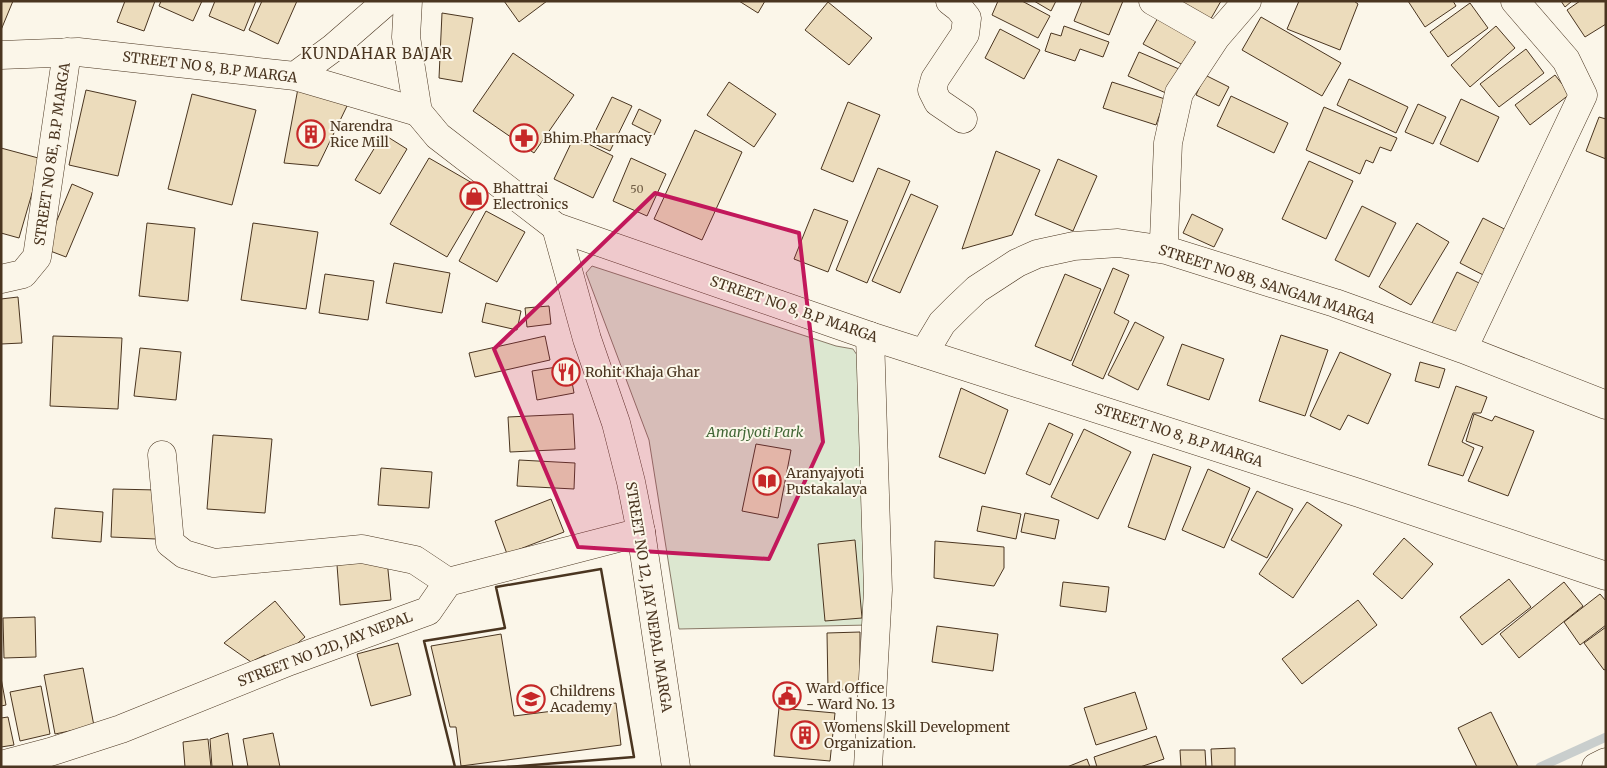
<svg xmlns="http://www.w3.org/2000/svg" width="1607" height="768" font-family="Merriweather,serif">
<rect width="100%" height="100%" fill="#fbf6e9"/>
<!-- green -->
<path fill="#dce7d0" stroke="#887966" d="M592 266 836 346 853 349 861 361 869 625 679 629 649 440 586 273Z"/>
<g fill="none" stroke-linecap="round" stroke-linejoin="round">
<!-- stream -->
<path stroke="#c9cecd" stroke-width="9" d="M1540 767 1606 737"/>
</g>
<!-- building -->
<path fill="#ecdcbc" stroke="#4a3520" d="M1 1H13L1 30Z
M125 1H155L144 31 117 22Z
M161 1H202L193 21 159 6Z
M215 1H256L244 31 209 16Z
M262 1H297L278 44 249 30Z
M504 1H547L519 22Z
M739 1H765L758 13Z
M998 1H1022L1050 16 1038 38 992 15Z
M1034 1H1056L1051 11Z
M1082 1H1123L1109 35 1074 21Z
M1174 1H1221L1209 22Z
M1299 1H1354L1358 4 1340 50 1287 29Z
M1408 1H1453L1456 6 1425 27Z
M1561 1H1572L1565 7Z
M1580 1H1606V24L1585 37 1567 10Z
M828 2 872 38 849 65 805 30Z
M1470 3 1488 28 1448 57 1430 32Z
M442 13 473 18 462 82 439 78Z
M1159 16 1198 37 1183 65 1143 44Z
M1261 17 1341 63 1322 96 1242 50Z
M1064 26 1109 42 1103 57 1080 49 1075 61 1045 51 1051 33 1061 36Z
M1496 26 1515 48 1470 87 1451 65Z
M1000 29 1040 50 1024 79 985 58Z
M1526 49 1544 73 1499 107 1480 84Z
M1139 52 1179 69 1168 94 1128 76Z
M513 53 574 95 534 153 473 111Z
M1205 75 1229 87 1219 106 1196 95Z
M1555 75 1570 94 1530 125 1515 105Z
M1349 79 1408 107 1396 133 1337 105Z
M729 82 776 114 754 147 707 115Z
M1112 82 1165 99 1156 125 1103 108Z
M299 83 347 106 318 166 284 163Z
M86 90 136 101 118 176 69 165Z
M192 94 256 110 232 205 168 189Z
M1231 96 1288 123 1274 153 1217 126Z
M612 97 632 106 610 151 590 142Z
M1461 99 1499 117 1478 162 1440 144Z
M848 102 880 115 853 182 821 169Z
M1418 104 1446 117 1433 144 1405 132Z
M1324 107 1397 138 1391 151 1380 147 1373 163 1366 160 1360 174 1306 150Z
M639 109 661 120 654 135 632 124Z
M1599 117 1606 119V159L1586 151Z
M695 130 742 152 702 240 654 219Z
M383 134 407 149 380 194 355 180Z
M574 137 613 156 593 198 554 179Z
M1 148 42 159 19 238 1 233Z
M996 151 1040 170 1012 235 962 249Z
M429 158 486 191 447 257 390 224Z
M631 158 666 174 647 216 613 201Z
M1058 159 1097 176 1073 231 1035 215Z
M1309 161 1353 181 1326 239 1282 219Z
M878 168 910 181 867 283 836 270Z
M72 184 93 193 66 257 45 249Z
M911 194 938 206 900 293 872 281Z
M1362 206 1396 223 1369 277 1335 260Z
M814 209 848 221 828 272 794 259Z
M486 211 525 232 497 282 459 261Z
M1192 214 1223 229 1214 247 1183 233Z
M1483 218 1514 234 1491 279 1460 263Z
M147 223 195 228 188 301 139 296Z
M253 223 318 232 306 309 241 300Z
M1417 223 1449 242 1411 305 1379 287Z
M394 263 450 273 442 313 386 303Z
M1113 268 1129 275 1114 313 1129 321 1103 379 1072 365Z
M1457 272 1487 287 1462 340 1431 325Z
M325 274 374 281 368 320 319 313Z
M1065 274 1101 289 1071 361 1035 346Z
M18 297 22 343 1 344V299Z
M486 303 521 311 517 330 482 322Z
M549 306 551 324 527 327 525 308Z
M1135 322 1164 337 1138 390 1108 375Z
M1281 335 1328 350 1305 416 1259 401Z
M53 336 122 338 118 409 50 406Z
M545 336 550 360 475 377 469 353Z
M1182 344 1224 359 1209 400 1167 385Z
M140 348 181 352 176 400 134 396Z
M1340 352 1391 374 1368 424 1348 415 1340 430 1310 416Z
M1420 362 1445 369 1439 388 1415 381Z
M569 365 574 393 537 400 532 371Z
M1456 386 1487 397 1481 413H1473L1462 442 1474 448 1463 476 1428 465Z
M961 388 1008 410 985 474 939 457Z
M573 414 575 449 510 452 508 417Z
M1474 414 1492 421 1495 416 1534 431 1508 496 1468 481 1483 447 1466 441Z
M1049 423 1073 434 1050 485 1026 474Z
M1084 429 1131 452 1098 519 1051 497Z
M213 435 272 439 265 513 207 509Z
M756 444 791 450 778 518 742 511Z
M1153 454 1191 467 1165 540 1128 527Z
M519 460 575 463 574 489 517 486Z
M381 468 432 472 429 508 378 505Z
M1208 469 1250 488 1224 548 1182 530Z
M113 489 157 490 156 539 111 537Z
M1257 491 1293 509 1267 558 1231 540Z
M551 499 564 532 507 554 495 521Z
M1307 502 1342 525 1293 598 1259 574Z
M982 506 1021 514 1016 539 977 531Z
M55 508 103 512 101 542 52 538Z
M1025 513 1059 520 1055 539 1021 532Z
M1404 538 1433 564 1402 599 1373 574Z
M855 540 862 618 825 621 818 544Z
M935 541 1004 547V568L994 586 934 578Z
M387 560 391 600 340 605 337 565Z
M1509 579 1531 607 1482 645 1460 617Z
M1063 582 1109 587 1106 612 1060 606Z
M1564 582 1583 606 1519 658 1500 634Z
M1600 594 1606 601V625L1580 645 1564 622Z
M1358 600 1377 625 1302 684 1282 659Z
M275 601 305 637 273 664 265 655 251 662 224 643Z
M35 617 36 657 4 658 3 618Z
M937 626 998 634 993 671 932 662Z
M1606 627V669L1604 670 1584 643Z
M860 632V690H828L827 633Z
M501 634 514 716 616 703 621 745 461 766 456 727H450L431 646Z
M398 643 411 695 371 706 357 654Z
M83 668 94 726 55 734 44 675Z
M1 678 6 705 1 706Z
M41 686 50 734 20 741 10 692Z
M1135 692 1147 729 1096 745 1084 708Z
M779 708 835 713 830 761 774 756Z
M1491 712 1518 767H1477L1458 728Z
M8 717 14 745 1 747V718Z
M228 733 233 767H212L210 739Z
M273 733 280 767H248L243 739Z
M1156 736 1164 759 1140 767H1097L1094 757Z
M208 739 211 767H185L183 742Z
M1235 748V767H1212L1211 749Z
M1180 750H1205L1206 767H1181Z
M1087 759 1090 767H1067Z"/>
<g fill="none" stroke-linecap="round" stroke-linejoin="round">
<!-- street casing -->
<g stroke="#4a3520" stroke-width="29">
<path id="street" d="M950 1 959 8 967 18 965 34 935 79 932 90 938 102 963 119
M1153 1 1216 37
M1166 250 1164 239 1168 143 1179 93 1216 37 1247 1
M1 279 23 274 37 257 67 52
M1463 349 1583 95 1566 60 1515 1
M924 353 942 323 958 307 977 289 1017 263 1037 254 1074 246 1118 243 1166 250 1335 303 1463 349 1606 405
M162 455 170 543 184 554 214 563 362 549 415 560 448 582
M1 765 50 752 121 729 290 661 428 611 448 582 641 532
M1596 767 1606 762"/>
</g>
<!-- secondary casing -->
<g stroke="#4a3520" stroke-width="29">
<path id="secondary" d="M1 55 78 52 295 76 418 112
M295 76 333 48 387 1
M556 227 587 339 616 423 631 482 641 532 676 767
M868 767 878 590 870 336"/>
</g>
<!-- primary casing -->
<g stroke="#4a3520" stroke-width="29">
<path id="primary" d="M408 1 406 37 418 112 438 136 556 227 870 336 1359 493 1606 576"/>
</g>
<!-- street -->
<use href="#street" stroke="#fbf6e9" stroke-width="28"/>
<!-- secondary -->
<use href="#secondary" stroke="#fbf6e9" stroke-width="28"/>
<!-- primary -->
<use href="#primary" stroke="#fbf6e9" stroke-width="28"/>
<!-- wall -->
<path stroke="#4a3520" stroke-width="2.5" d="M455 767 424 641 505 628 496 587 601 569 634 757 507 767"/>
</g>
<!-- marked area -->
<path fill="#c2185b" fill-opacity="0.2" stroke="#c2185b" stroke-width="4" stroke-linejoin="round" d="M655 193 799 233 823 442 769 559 578 547 494 349Z"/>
<!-- icons -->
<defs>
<g id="building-ring" transform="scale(1.4375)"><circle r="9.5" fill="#fbf6e9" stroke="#c62828" stroke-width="1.5"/><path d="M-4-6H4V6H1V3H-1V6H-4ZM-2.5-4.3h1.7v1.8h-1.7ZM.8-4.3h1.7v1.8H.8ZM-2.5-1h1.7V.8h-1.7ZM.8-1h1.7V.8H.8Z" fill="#c62828"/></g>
<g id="pharmacy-ring" transform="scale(1.4375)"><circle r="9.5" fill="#fbf6e9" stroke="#c62828" stroke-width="1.5"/><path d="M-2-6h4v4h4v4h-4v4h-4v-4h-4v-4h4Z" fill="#c62828"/></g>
<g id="shop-ring" transform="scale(1.4375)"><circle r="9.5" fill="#fbf6e9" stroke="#c62828" stroke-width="1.5"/><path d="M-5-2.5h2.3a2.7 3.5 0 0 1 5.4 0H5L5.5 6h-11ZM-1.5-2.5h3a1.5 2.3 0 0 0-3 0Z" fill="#c62828"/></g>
<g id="restaurant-ring" transform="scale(1.4375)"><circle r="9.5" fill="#fbf6e9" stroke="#c62828" stroke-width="1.5"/><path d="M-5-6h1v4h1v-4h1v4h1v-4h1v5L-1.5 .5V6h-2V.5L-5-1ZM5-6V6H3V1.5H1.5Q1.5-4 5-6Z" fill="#c62828"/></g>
<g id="library-ring" transform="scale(1.4375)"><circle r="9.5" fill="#fbf6e9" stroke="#c62828" stroke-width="1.5"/><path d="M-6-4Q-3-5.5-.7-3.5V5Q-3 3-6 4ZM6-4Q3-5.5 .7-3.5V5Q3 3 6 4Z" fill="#c62828"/></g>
<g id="civic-ring" transform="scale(1.4375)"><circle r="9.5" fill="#fbf6e9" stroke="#c62828" stroke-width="1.5"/><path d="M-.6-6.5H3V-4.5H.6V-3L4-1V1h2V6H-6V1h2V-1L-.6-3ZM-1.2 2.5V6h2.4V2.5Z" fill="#c62828"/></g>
<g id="school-ring" transform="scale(1.4375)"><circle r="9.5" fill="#fbf6e9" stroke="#c62828" stroke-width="1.5"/><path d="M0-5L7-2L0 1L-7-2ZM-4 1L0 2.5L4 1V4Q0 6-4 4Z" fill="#c62828"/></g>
</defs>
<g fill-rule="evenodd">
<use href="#building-ring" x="311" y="134"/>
<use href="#pharmacy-ring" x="524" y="138"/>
<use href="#shop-ring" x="474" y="196"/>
<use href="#restaurant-ring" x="566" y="372"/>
<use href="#library-ring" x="767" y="481"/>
<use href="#civic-ring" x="787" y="696"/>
<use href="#school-ring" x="531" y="699"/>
<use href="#building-ring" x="805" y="735"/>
</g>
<g text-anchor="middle" stroke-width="4" stroke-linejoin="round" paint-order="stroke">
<!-- number labels -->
<g font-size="11" fill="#725f47">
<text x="637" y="193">50</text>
</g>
<!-- street labels -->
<g font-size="14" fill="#4a3520" stroke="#fbf6e9">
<text transform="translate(210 67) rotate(7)" y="5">STREET NO 8, B.P MARGA</text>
<text transform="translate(52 154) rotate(-82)" y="5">STREET NO 8E, B.P MARGA</text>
<text transform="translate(1267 284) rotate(18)" y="5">STREET NO 8B, SANGAM MARGA</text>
<text transform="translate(794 309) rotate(19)" y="5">STREET NO 8, B.P MARGA</text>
<text transform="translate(1179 435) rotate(18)" y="5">STREET NO 8, B.P MARGA</text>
<text transform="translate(649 597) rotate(81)" y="5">STREET NO 12, JAY NEPAL MARGA</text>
<text transform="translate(325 649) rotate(-21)" y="5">STREET NO 12D, JAY NEPAL</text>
</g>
<!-- poi labels -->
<g font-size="14" fill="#4a3520" stroke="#fbf6e9" text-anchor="start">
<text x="330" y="131">Narendra<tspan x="330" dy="16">Rice Mill</tspan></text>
<text x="543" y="143">Bhim Pharmacy</text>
<text x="493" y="193">Bhattrai<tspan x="493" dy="16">Electronics</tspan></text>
<text x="585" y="377">Rohit Khaja Ghar</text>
<text x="786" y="478">Aranyajyoti<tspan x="786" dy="16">Pustakalaya</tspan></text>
<text x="806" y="693">Ward Office<tspan x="806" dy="16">- Ward No. 13</tspan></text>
<text x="550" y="696">Childrens<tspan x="550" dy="16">Academy</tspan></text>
<text x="824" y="732">Womens Skill Development<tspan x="824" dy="16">Organization.</tspan></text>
</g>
<!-- park labels -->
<g font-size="14" font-style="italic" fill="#436837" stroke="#fbf6e9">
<text x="755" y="437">Amarjyoti Park</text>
</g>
<!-- neighbourhood labels -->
<g font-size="15" letter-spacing="1" fill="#4a3520" stroke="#fbf6e9">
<text x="377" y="59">KUNDAHAR BAJAR</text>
</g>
</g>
<!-- border -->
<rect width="1607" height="768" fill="none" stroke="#4a3520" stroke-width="5"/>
</svg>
